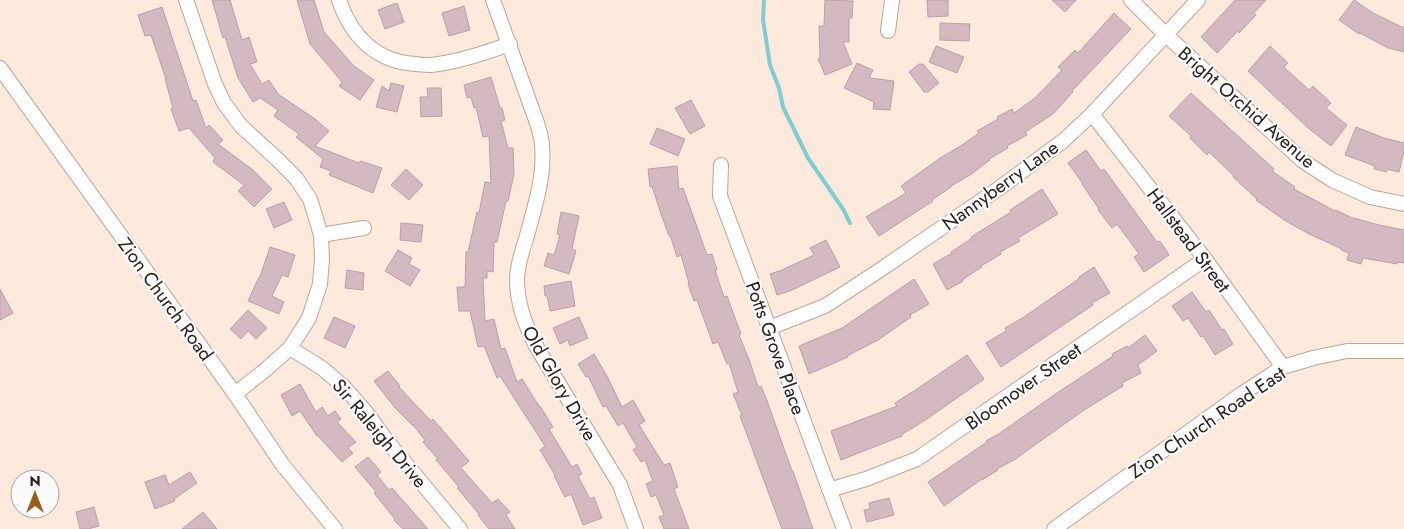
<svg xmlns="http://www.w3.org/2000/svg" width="1404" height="529" font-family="Jost,sans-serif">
<rect width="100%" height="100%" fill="#fdeadd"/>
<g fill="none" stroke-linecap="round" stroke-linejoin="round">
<!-- stream -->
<path stroke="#82ccd3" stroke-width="4" d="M764 0 763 20 770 65 779 88 783 107 808 158 843 209 850 223"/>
</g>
<!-- building -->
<path fill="#d5b9c1" stroke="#ba9fa7" d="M212 0H230L242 40 249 37 257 62 250 64 262 84 269 80 278 94 315 119 329 131 315 146 359 163 360 161 382 168 373 193 329 175 331 171 320 167 323 159 296 137 299 134 274 116 278 110 260 98 253 102 238 78 225 37 223 38Z
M297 0H314L324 32 354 66 374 80 360 100 339 86 342 82 310 44Z
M825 0 853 1 852 18H849V42H843L852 64 825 75 818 59 820 58 819 26H824Z
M927 0H948V16L928 17Z
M1052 0H1076L1065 12Z
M1235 0H1266L1254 13 1256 15 1239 33 1238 31 1217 53 1201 37Z
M1354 0 1373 13 1404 28V52L1388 48 1360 33 1359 34 1339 20Z
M397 3 404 22 385 29 378 10Z
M464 6 470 30 449 36 442 13Z
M162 7 193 101 196 100 206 128 209 125 223 140 218 144 253 170 272 189 254 207 238 191 244 185 213 162 215 158 189 128 179 131 171 109 173 108 165 79H166L151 35 145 36 138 15Z
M1114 13 1131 29 1072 91 1073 92 1053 114 1025 132 1027 135 1007 146 1008 148 989 159 990 160 970 175 951 186V187L932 200 933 201 879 236 866 217 906 193 901 186 940 158 962 145 979 133 977 131 998 119 997 117 1012 109 1014 113 1035 98 1062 70 1058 67 1075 50 1078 53Z
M940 23 970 24 969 41 940 40Z
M936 46 964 57 957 73 929 62Z
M1270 46 1288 63 1284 67 1309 90 1313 86 1331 103 1326 108 1347 125 1331 146 1308 128 1248 71Z
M857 63 873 70 869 78 894 81 890 110 873 109 874 102 844 88Z
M919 64H923L939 83 928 92H924L909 72Z
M491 77 500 108H502L505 120 501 121 508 148H513L514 174 508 201H506L497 242H494L493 272 487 271V278H483L485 321 494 319 501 349 505 348 517 382 522 379 539 406H540L553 427 549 429 572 467 577 464 582 474 578 476 590 499 594 497 602 518 583 525 571 494 565 497 554 476 555 475 540 450 545 446 500 376 497 378 484 346 478 347 470 311H459L457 287H465L466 252H468L477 212 479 213 485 182 491 183 489 136 483 137 476 107 474 108 471 97 467 98 464 85Z
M391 83 404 86 397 112 376 107 382 86 389 91Z
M427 88H441L442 116 421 117 420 97H428Z
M1191 93 1274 169 1272 171 1295 187 1294 189 1335 211 1336 210 1350 217 1379 225 1404 230V263L1397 262V264L1363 258 1361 264 1347 260 1349 253 1341 250 1342 249 1309 234 1284 220 1256 200 1257 199 1233 177 1234 176 1209 152 1207 155 1190 138 1191 136 1169 116Z
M691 100 705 126 690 134 675 108Z
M1356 127 1384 138 1404 143V151L1399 172 1387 169V172L1374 169 1375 166 1345 155Z
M657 128 685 139 678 156 650 144Z
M1086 150 1101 171 1104 169 1157 242 1160 241 1169 255 1144 272 1134 257 1139 254 1117 224 1112 228 1098 210 1099 209 1082 184H1083L1068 163Z
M677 166 679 189 683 188 707 255 712 254 717 270H715L724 297 727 296 741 334 739 335 750 362 758 387 761 386 766 398 792 471H793L813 529H782L740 416 742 415 733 394 738 392 729 363 727 364 718 342 713 344 697 300 694 301 688 284 689 283 681 255 677 257 670 235 669 236 661 214 652 186 650 187 648 169Z
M406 169 423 185 409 200 391 185Z
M1042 189 1058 214 1018 238 1020 241 1000 252 1001 254 981 266 982 267 962 280 963 281 947 290 933 264 952 253 951 252 972 238 971 237 1011 212 1010 210Z
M284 202 292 220 274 228 266 209Z
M561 212 579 216 572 249 576 251 569 274 544 266 548 253 554 255 560 235 557 234Z
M401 223 423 225 421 242 400 240Z
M826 240 840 267 790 291 777 295 770 274 782 270 814 255 810 248Z
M270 247 295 255 288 277 282 275 272 296 284 302 279 314 248 301 259 277H260Z
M398 250 412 258 409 264 420 270 410 286 385 271Z
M1094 267 1110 293 1092 303 1093 305 1001 367 986 343 1006 331 1005 328 1024 317 1080 278 1079 277Z
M347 270 364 273 363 290 345 288Z
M914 279 929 304 910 315 911 317 878 340 847 356 848 357 809 374 799 346 842 328Z
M571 281 575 306 550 311 547 296H545L544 286Z
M0 289 13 313 0 320Z
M1192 292 1206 312 1209 310 1222 330 1224 329 1233 344 1215 355 1203 336 1201 337 1188 318 1183 321 1172 306Z
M248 310 267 328 256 339 248 331 241 339 230 329Z
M334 317 355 326 345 348 324 338Z
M579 317 588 338 570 346 568 340 560 344 553 328Z
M1145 335 1157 351 1138 365 1141 373 1122 383 1123 386 1084 410 1014 460 997 469 998 470 982 480V479L944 506 928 482 987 442 986 441 1000 433 1054 395 1113 356 1112 354 1127 346 1128 348Z
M594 354 607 376 622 407 633 400 645 421 639 425 664 465 670 463 678 487 674 489 689 529H664L659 517 664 515 656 495 651 497 646 484 653 481 645 460 641 462 633 450 637 447 623 423 618 426 606 406 603 407 588 376 586 377 578 364Z
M967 355 984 379 927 419 901 435 902 436 841 460 831 431 897 406 895 403 914 391Z
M388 371 400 386 399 387 431 421 433 419 469 461 461 468 492 503 498 499 510 512 506 515 515 529H489L478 515 479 514 457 488 459 487 436 460 438 459 423 442 425 440 413 425H412L395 408 374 381Z
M300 384 316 412 322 407 328 416 335 411 341 419 337 422 356 442 348 448 353 453 342 462 317 435V436L300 411 292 416 281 395Z
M368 457 381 472 377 475 389 490 392 488 428 529H403L394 520 395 519 374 493 376 492 355 467Z
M190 472 197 483 174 499 175 501 155 509 145 482 165 475 169 485Z
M889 498 894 515 867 522 864 510 870 509 869 503Z
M94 507 99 526 88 529H80L76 512Z
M203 512 217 529H182Z"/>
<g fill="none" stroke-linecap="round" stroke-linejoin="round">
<!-- minor casing -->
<g stroke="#bca696" stroke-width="16">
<path id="minor" d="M186 0 215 84 224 103 241 126 277 159 296 178 310 199 321 235 322 260 320 284 309 318 290 348 264 371 235 394
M339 0C351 36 376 62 416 64 421 65 426 65 431 65 458 62 484 53 510 44
M493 0 537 123C539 130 542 138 542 146 545 177 534 209 526 239 522 251 517 268 517 280 517 304 525 325 536 346L620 485 636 529
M1131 0 1166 35 1303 161 1332 180 1370 197 1404 204
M888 31 892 0
M0 68 235 394 282 464 335 529
M1092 114 1205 259 1283 367
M721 165 720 196 844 529
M321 235 364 228
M769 328 825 306 880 270 998 189 1063 141 1092 114 1198 0
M290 348 322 368 344 387 366 412 387 441 460 529
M829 490 866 479 917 459 1205 259
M1054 529 1240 395 1283 367 1313 358 1347 351H1404"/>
</g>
<!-- minor -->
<use href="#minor" stroke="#fff" stroke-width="14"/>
</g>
<g text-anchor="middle" stroke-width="4.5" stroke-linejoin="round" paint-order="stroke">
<!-- street labels -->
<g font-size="19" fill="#28201a" stroke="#fbfbfb">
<text transform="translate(1247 107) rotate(41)" y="7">Bright Orchid Avenue</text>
<text transform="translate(1000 185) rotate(-36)" y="7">Nannyberry Lane</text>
<text transform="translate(1189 240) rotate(53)" y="7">Hallstead Street</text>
<text transform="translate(166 299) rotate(54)" y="7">Zion Church Road</text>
<text transform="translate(776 348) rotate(70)" y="7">Potts Grove Place</text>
<text transform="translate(560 383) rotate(60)" y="7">Old Glory Drive</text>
<text transform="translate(1023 386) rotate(-35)" y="7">Bloomover Street</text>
<text transform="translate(1207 422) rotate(-34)" y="7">Zion Church Road East</text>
<text transform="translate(380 433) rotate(50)" y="7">Sir Raleigh Drive</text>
</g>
</g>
<!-- north arrow -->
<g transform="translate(35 494)"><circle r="24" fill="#fbfbfb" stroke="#a7a3a1"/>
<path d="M0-4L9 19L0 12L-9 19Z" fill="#975d1b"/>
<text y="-8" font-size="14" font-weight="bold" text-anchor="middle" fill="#28201a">N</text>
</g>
</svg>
